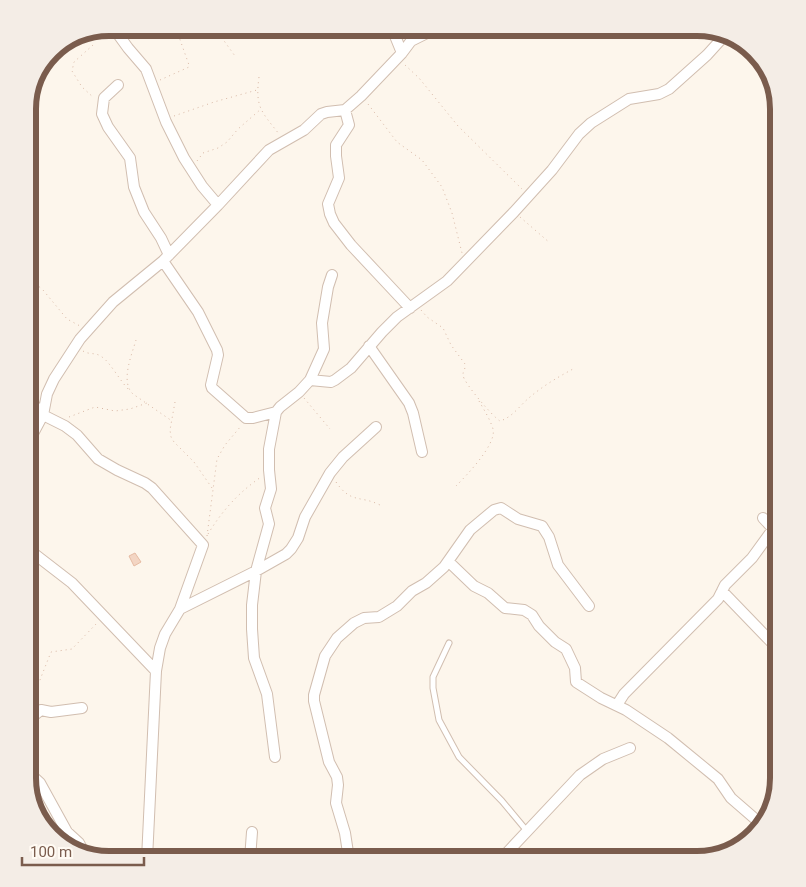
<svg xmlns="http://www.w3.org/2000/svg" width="806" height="887" font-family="Roboto,sans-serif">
<rect width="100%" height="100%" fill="#fdf6ec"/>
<!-- building -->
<path fill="#f3d5c3" stroke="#e6bba3" d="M135 553 141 562 134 566 129 556Z"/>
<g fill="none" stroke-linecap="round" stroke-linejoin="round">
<!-- service casing -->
<g stroke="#d1beb0" stroke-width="7">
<path id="service" d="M449 643 433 677V688L439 720 459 757 502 801 527 831"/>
</g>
<!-- minor casing -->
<g stroke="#d1beb0" stroke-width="12">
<path id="minor" d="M390 28 393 31 402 53
M115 30 128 48 146 69 166 122 184 158 202 186 218 205
M118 85 104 98 102 114 108 127 130 158 134 187 144 212 161 238 169 255
M345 110 349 125 336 145V156L339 178 328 204 330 214 334 223 351 245 410 308
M163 261 198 312 217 350 218 355 211 385 212 388 246 418H253L276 412
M369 346 409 403 413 413 422 452
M310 380 331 382 335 380 351 368 382 332 397 317 447 281 514 212 552 170 579 134 591 123 629 99 659 94 669 89 707 55 726 34
M28 398 43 415 65 426 77 435 98 459 117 470 145 483 152 488 203 545 180 609 165 634 160 648 156 671 147 859
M28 443 43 415 47 394 54 379 80 339 113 302 163 261 218 205 269 150 304 130 321 114 327 112 345 110 361 96 402 53 411 41 437 28
M763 518 778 534
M28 549 72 583 156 671
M449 562 474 586 488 593 505 608 524 610 532 615 539 626 555 642 566 649 575 668 576 682 601 698 626 710 668 738 718 779 731 798 761 824
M722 591 778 649
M180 609 256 571 286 554 291 549 298 538 305 517 330 473 343 457 376 427
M617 705 624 694 718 599 725 585 752 558 773 529
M28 720 41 710 51 712 82 708
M275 757 267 694 254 658 252 629V605L256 571 269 524 265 508 271 489 269 470V449L276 412 280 407 299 392 310 380 324 349 322 323 328 287 332 275
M28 772 40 783 67 832 79 843 85 854
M250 859 252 832
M349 859 345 833 336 803 338 785 337 777 329 762 314 701V695L325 656 337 638 354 623 364 618 379 617 397 606 412 591 426 583 444 567 470 530 494 510 501 508 518 519 542 526 549 537 558 565 589 606
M501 859 580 775 603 759 630 748"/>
</g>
<!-- path -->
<path stroke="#d9b8a5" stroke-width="1" stroke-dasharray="1 4" stroke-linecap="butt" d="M210 28 222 38 235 56
M93 45 74 62 72 71 82 87 94 98
M405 65 419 78 458 126 522 189
M259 77C255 107 261 111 279 134
M160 80 189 67V65L178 34 182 30 190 28
M368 104 397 142 422 160 442 187 452 213 462 253
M174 116 214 102 257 90
M197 161 203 153 218 148 227 142 238 129 261 109
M520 217 550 243
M28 277 43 290 67 319 80 326
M421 310 427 317 443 328 451 345 465 364C466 369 463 370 463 375 463 382 493 417 500 421 513 417 520 405 530 397 543 386 558 377 573 369
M136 340C132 354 120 382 133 394L172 421
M83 351C89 355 96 352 102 357 110 362 120 381 129 390
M304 398 330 429
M175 402 170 430 171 437 174 442 194 462 212 488
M69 417 95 407 115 411 130 409 147 403
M336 482C351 504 360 495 380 505
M456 486C466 476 497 444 493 429 490 419 484 410 479 401
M208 534C222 511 238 493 261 477
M207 536 217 459 225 445 241 426
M34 704V695L51 652 72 649 97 623"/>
<!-- service -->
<use href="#service" stroke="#fff" stroke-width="5"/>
<!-- minor -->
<use href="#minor" stroke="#fff" stroke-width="10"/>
</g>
<!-- crop -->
<path d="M0 0H806V887H0ZM109 36H697A73 73 0 0 1 770 109V778A73 73 0 0 1 697 851H109A73 73 0 0 1 36 778V109A73 73 0 0 1 109 36Z" fill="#f4ede6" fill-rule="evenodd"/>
<path fill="none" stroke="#7a5c4d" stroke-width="6" d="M109 36H697A73 73 0 0 1 770 109V778A73 73 0 0 1 697 851H109A73 73 0 0 1 36 778V109A73 73 0 0 1 109 36Z"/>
<!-- scale -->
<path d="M22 857v8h122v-8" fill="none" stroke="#7a5c4d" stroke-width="2.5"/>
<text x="30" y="857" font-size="15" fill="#7a5c4d" stroke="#fffaf3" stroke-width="4" paint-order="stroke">100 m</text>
</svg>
